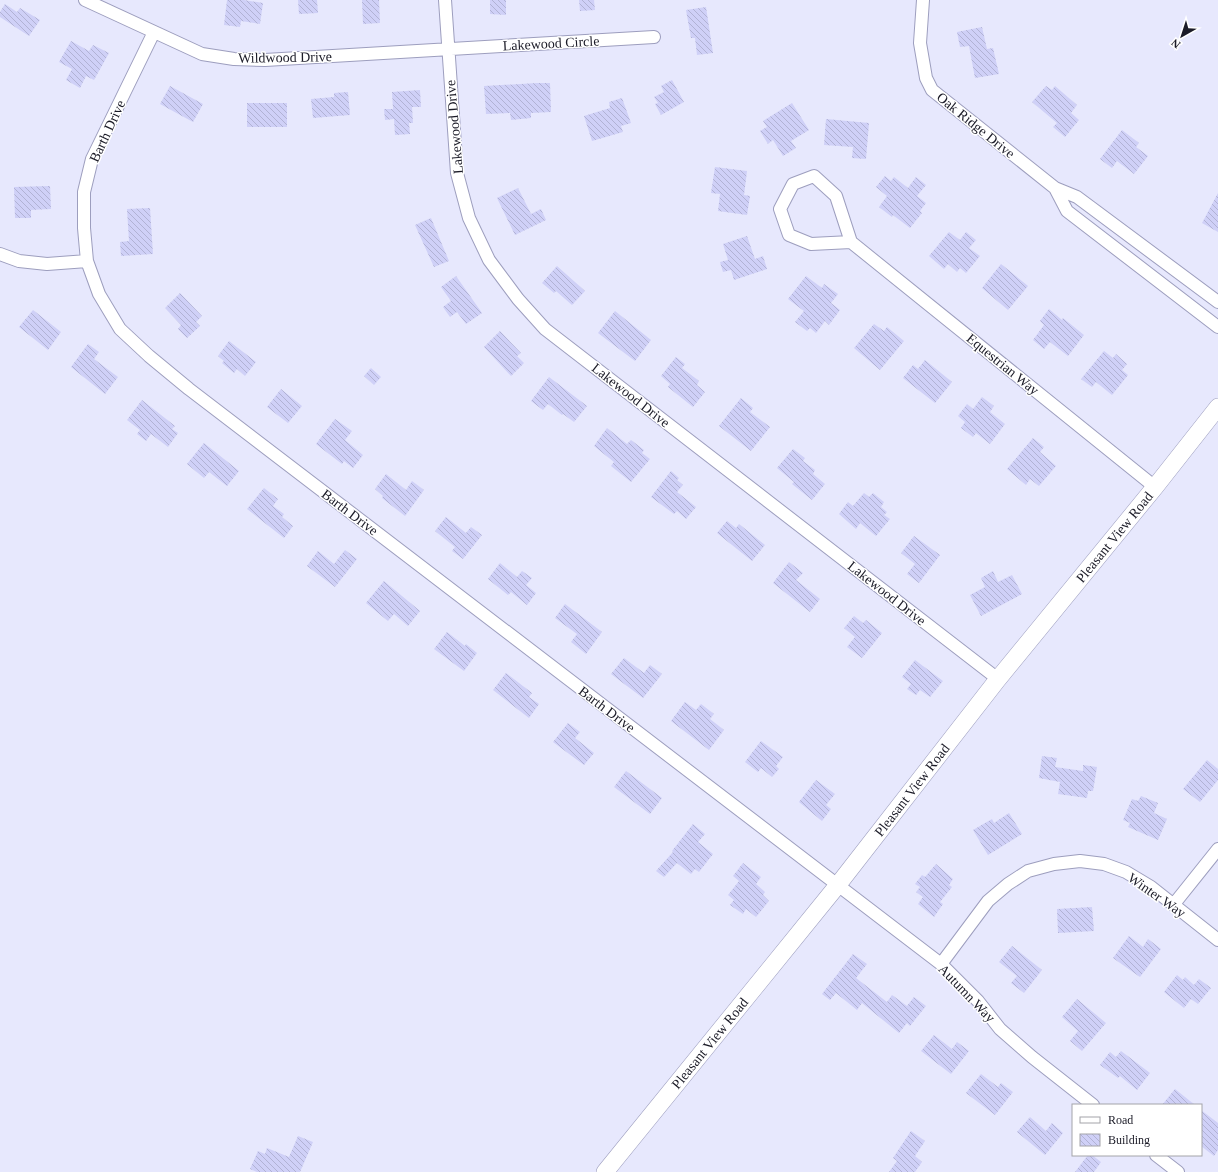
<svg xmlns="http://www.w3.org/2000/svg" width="1218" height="1172" font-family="Georgia,serif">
<defs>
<pattern id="building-back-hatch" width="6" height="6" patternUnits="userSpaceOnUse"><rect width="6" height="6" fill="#cfd0f7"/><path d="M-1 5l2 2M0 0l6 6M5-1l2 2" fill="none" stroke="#b1b2d4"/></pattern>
</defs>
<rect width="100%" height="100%" fill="#e7e8fd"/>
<!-- building -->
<path fill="url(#building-back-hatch)" d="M227 0H244L263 3 260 24 241 21 240 27 224 25Z
M298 0H317L318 13 299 14Z
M362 0H379L380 23 363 24Z
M490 0H506V15L490 14Z
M579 0H594L595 10 580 11Z
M5 4 17 12 20 8 40 20 29 36 0 17V12Z
M706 7 713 53 697 55 695 38H691L686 10Z
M982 27 987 49 993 48 999 74 975 78 969 46 960 47 957 32Z
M71 41 89 51 93 45 109 53 94 80 86 76 80 88 66 80 72 69 59 62Z
M672 80 684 102 661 115 655 104 658 103 654 97 664 92 661 86Z
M537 83H550L551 112 531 113V118L511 120 510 113 486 114 484 86Z
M170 86 203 104 193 122 160 104Z
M1046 86 1052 90 1055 86 1077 105 1071 113 1079 120 1065 137 1053 127 1057 123 1032 102Z
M420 90 421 107H412L413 123H409L410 134 395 135 394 119 385 120 384 109H393L392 92Z
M348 92 350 115 313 118 311 99 334 97V93Z
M622 98 631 123 621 126 623 132 592 141 584 116 610 108 609 102Z
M247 103H287V127H247Z
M792 103 809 130 791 141 796 148 783 156 773 140 768 144 760 131 767 127 763 121Z
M826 119 869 123 866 159 852 158 853 147 824 145Z
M1122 130 1139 143 1136 147 1148 156 1134 174 1117 161 1112 168 1100 159Z
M715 167 747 171 744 195 750 196 747 215 718 211 720 194 711 193Z
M885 176 891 181 894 177 908 188 916 177 926 185 917 196 926 203 920 211 922 213 910 228 893 215 892 217 879 207 887 196 876 187Z
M50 186 51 209 31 210V218H15L14 187Z
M518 188 531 214 541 209 546 220 515 235 497 198Z
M1218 193V232L1202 223Z
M150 208 153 254 121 256 120 242 129 241 127 209Z
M431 218 449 261 434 267 415 225Z
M949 232 960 240 966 232 976 240 969 248 980 256 966 273 960 268 957 272 948 264 944 269 929 256Z
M747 236 755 259 763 256 767 269 734 280 731 270 723 272 720 262 728 260 723 244Z
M1001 264 1028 286 1008 310 982 288Z
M557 266 585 291 572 305 556 291 554 293 542 283Z
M456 276 482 313 466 324 457 312 450 317 443 307 451 301 441 287Z
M806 276 822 288 824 284 838 294 831 303 840 310 829 325 825 321 816 333 810 328 807 331 795 322 804 311 788 299Z
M180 293 202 316 196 322 200 326 187 338 178 329 181 325 165 308Z
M1049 309 1062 320 1063 318 1084 335 1068 356 1050 342 1044 349 1033 340 1044 325 1040 321Z
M33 310 61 332 48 350 19 327Z
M615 311 651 340 635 361 598 333Z
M874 324 884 331 887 327 904 341 880 370 854 348Z
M500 331 521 353 517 356 524 363 511 376 484 347Z
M229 341 256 362 245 376 237 369 234 373 222 363 224 361 218 356Z
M88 344 99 352 94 359 118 377 105 394 71 367Z
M1104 351 1113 358 1116 354 1127 364 1122 370 1128 375 1112 395 1096 382 1092 387 1081 379Z
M676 357 685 364 682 368 699 381 697 385 705 392 693 407 668 387 670 384 661 376Z
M925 360 952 382 935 403 903 378 913 365 918 369Z
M371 368 381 377 374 385 364 376Z
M549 377 587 406 574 422 563 414 562 415 548 404 543 410 531 401Z
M281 389 302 406 288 423 267 407Z
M982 397 994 406 990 412 1005 424 990 444 976 433 973 437 961 428 965 422 958 416 967 404 973 409Z
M741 398 753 408 750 412 770 427 751 451 719 426Z
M142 400 175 426 172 429 178 433 168 447 151 434 146 441 137 434 140 430 127 420Z
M335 419 352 431 345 440 363 455 353 468 344 461 342 464 316 444Z
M607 428 627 444 631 440 644 450 642 453 650 459 631 482 611 466 614 462 594 446Z
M1033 438 1044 447 1040 452 1056 466 1039 486 1030 479 1026 485 1007 469Z
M204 443 239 471 227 486 209 472 204 478 187 464Z
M793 449 805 458 803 461 815 470 813 474 825 484 812 500 792 484 794 482 777 468Z
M671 471 679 478 677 480 683 485 677 492 696 507 686 519 677 511 674 514 651 497Z
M386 474 406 490 412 481 424 490 405 516 382 498 383 496 375 489Z
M264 488 278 499 273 506 284 514 282 517 293 526 284 538 247 509Z
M864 493 869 497 873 493 884 502 881 507 887 512 884 515 890 519 876 536 860 523 856 529 839 514 848 502 853 506Z
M446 517 466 533 471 527 482 535 463 559 452 551 455 547 435 531Z
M727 521 736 528 739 524 765 545 752 561 717 533Z
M914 536 940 555 919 583 907 574 915 564 901 553Z
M345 550 357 559 335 587 307 566 318 551 334 564Z
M789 562 803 573 796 580 820 599 810 612 773 583Z
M500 563 517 577 522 571 532 578 526 585 536 593 527 605 511 592 508 595 488 579Z
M993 571 998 582 1012 575 1022 594 981 616 970 595 985 587 981 578Z
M384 581 420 611 408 626 394 614 388 621 366 603Z
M565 604 602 632 586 654 571 642 577 634 555 618Z
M854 616 863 623 866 620 882 633 862 658 847 647 855 637 844 628Z
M447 632 465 646 466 644 477 653 464 671 434 649Z
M624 658 644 673 650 665 662 674 643 698 611 674Z
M915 660 943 681 930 697 920 690 916 695 907 689 911 684 902 677Z
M506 673 532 693 529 697 539 704 529 718 493 690Z
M685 702 696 710 701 704 714 714 710 719 724 730 709 750 671 721Z
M568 723 580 732 575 738 594 753 584 765 553 742Z
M761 741 783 757 776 766 779 769 772 777 761 768 758 772 745 762Z
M1042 756 1057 758 1055 767 1083 771V765L1097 767 1093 791H1088L1087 798 1058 794 1060 782 1039 778Z
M1207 760 1218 769V780L1200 802 1183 789Z
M626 771 662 798 650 814 614 787Z
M816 780 835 794 826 805 831 809 822 821 799 802Z
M1141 796 1158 803 1154 813 1167 819 1158 840 1128 827 1130 823 1123 820 1132 799 1138 801Z
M1009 813 1022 834 988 855 973 830 992 819 994 823Z
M693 824 705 834 698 842 713 854 699 872 695 869 691 874 677 863 664 877 656 871 673 852 672 851Z
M743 863 761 877 756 884 765 892 763 895 769 901 756 917 746 909 743 914 730 905 734 900 728 895 739 881 733 876Z
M936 864 953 879 949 885 952 887 940 902 943 904 934 917 918 904 923 897 916 892 920 887 915 884 922 875 925 877Z
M1092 907 1094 931 1058 933 1057 909Z
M1129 936 1143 947 1148 939 1161 949 1140 977 1113 958Z
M1012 946 1042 970 1024 993 1011 983 1017 976 999 962Z
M853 954 867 964 856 978 887 1002 892 995 907 1006 914 997 926 1006 910 1026 907 1023 899 1033 862 1003 857 1010 836 993 830 1000 822 994Z
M1177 975 1183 980 1185 977 1194 985 1199 979 1211 988 1198 1004 1191 999 1184 1008 1164 992Z
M1077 999 1106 1023 1082 1051 1070 1041 1078 1031 1062 1017Z
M934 1035 952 1049 957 1042 969 1051 951 1074 921 1051Z
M1121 1051 1150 1073 1137 1090 1120 1076 1118 1078 1100 1065 1110 1052 1116 1057Z
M981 1074 998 1087 1001 1083 1013 1092 995 1115 966 1093Z
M1175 1089 1195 1105H1162Z
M1201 1110 1218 1123V1150L1214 1156 1201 1146Z
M1030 1117 1046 1131 1052 1123 1063 1133 1045 1155 1017 1132Z
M911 1131 925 1141 915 1156 922 1162 915 1172H889L897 1161 893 1158Z
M298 1136 313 1142 300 1172H257L250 1169 258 1151 265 1154 267 1148 289 1157Z
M1088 1155H1092L1101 1162 1094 1172H1075Z"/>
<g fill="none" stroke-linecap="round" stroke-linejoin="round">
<!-- minor casing -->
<g stroke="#9d9ebe" stroke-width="14">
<path id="minor" d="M85 0 202 54 234 59 265 60 654 37
M445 0 457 173 469 218 489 260 518 299 545 329 998 679
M923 0 920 43 926 78 932 90 1055 188 1077 197 1218 302
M154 32 92 159 84 192V228L87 261 99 294 120 329 149 356 189 389 941 964 978 1001 1000 1029 1032 1057 1093 1105
M1055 188 1067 211 1218 327
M851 242 811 244 789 235 780 209 793 184 814 176 836 196 851 242 1155 487
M0 254 19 261 47 264 87 261
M1174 904 1218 849
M941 964 988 901 1008 884 1028 871 1054 864 1080 861 1104 864 1126 872 1151 887 1218 940
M1156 1155 1178 1172"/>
</g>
<!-- secondary casing -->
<g stroke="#9d9ebe" stroke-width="18">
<g id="secondary">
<path id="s1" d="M605 1172 837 886 998 679 1155 487 1218 407"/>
</g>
</g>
<!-- minor -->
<use href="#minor" stroke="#fff" stroke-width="12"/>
<!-- secondary -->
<use href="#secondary" stroke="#fff" stroke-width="17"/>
</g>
<g text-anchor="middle" stroke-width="3" stroke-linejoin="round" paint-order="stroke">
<!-- street labels -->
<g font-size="14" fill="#1b1b27" stroke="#fff">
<text transform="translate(551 43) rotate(-3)" y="5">Lakewood Circle</text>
<text transform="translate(285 57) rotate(-1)" y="5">Wildwood Drive</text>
<text transform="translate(976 125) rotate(39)" y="5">Oak Ridge Drive</text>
<text transform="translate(454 127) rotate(-95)" y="5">Lakewood Drive</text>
<text transform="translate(107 131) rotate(-65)" y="5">Barth Drive</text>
<text transform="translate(1003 364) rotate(39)" y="5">Equestrian Way</text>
<text transform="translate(631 395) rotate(38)" y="5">Lakewood Drive</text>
<text transform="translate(350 512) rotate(37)" y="5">Barth Drive</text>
<text dy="5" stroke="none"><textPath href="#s1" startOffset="814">Pleasant View Road</textPath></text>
<text transform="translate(887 593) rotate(38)" y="5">Lakewood Drive</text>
<text transform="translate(607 709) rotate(37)" y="5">Barth Drive</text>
<text dy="5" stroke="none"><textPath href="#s1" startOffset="490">Pleasant View Road</textPath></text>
<text transform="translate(1157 895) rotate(35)" y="5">Winter Way</text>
<text transform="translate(967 993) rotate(46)" y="5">Autumn Way</text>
<text dy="5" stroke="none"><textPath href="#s1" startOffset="166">Pleasant View Road</textPath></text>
</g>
</g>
<!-- legend -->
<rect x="1072" y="1104" width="130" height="52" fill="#ffffff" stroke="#a4a4a9"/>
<rect x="1080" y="1117" width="20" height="6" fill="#ffffff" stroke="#a4a4a9"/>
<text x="1108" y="1124" font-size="12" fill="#1b1b27">Road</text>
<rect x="1080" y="1134" width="20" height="12" fill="url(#building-back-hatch)" stroke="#a4a4a9"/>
<text x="1108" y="1144" font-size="12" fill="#1b1b27">Building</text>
<!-- north arrow -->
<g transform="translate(1182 36) rotate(219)" stroke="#ffffff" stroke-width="3" paint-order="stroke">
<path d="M0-3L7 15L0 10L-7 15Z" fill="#1b1b27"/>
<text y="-6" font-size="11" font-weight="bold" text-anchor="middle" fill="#1b1b27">N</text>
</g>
</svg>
